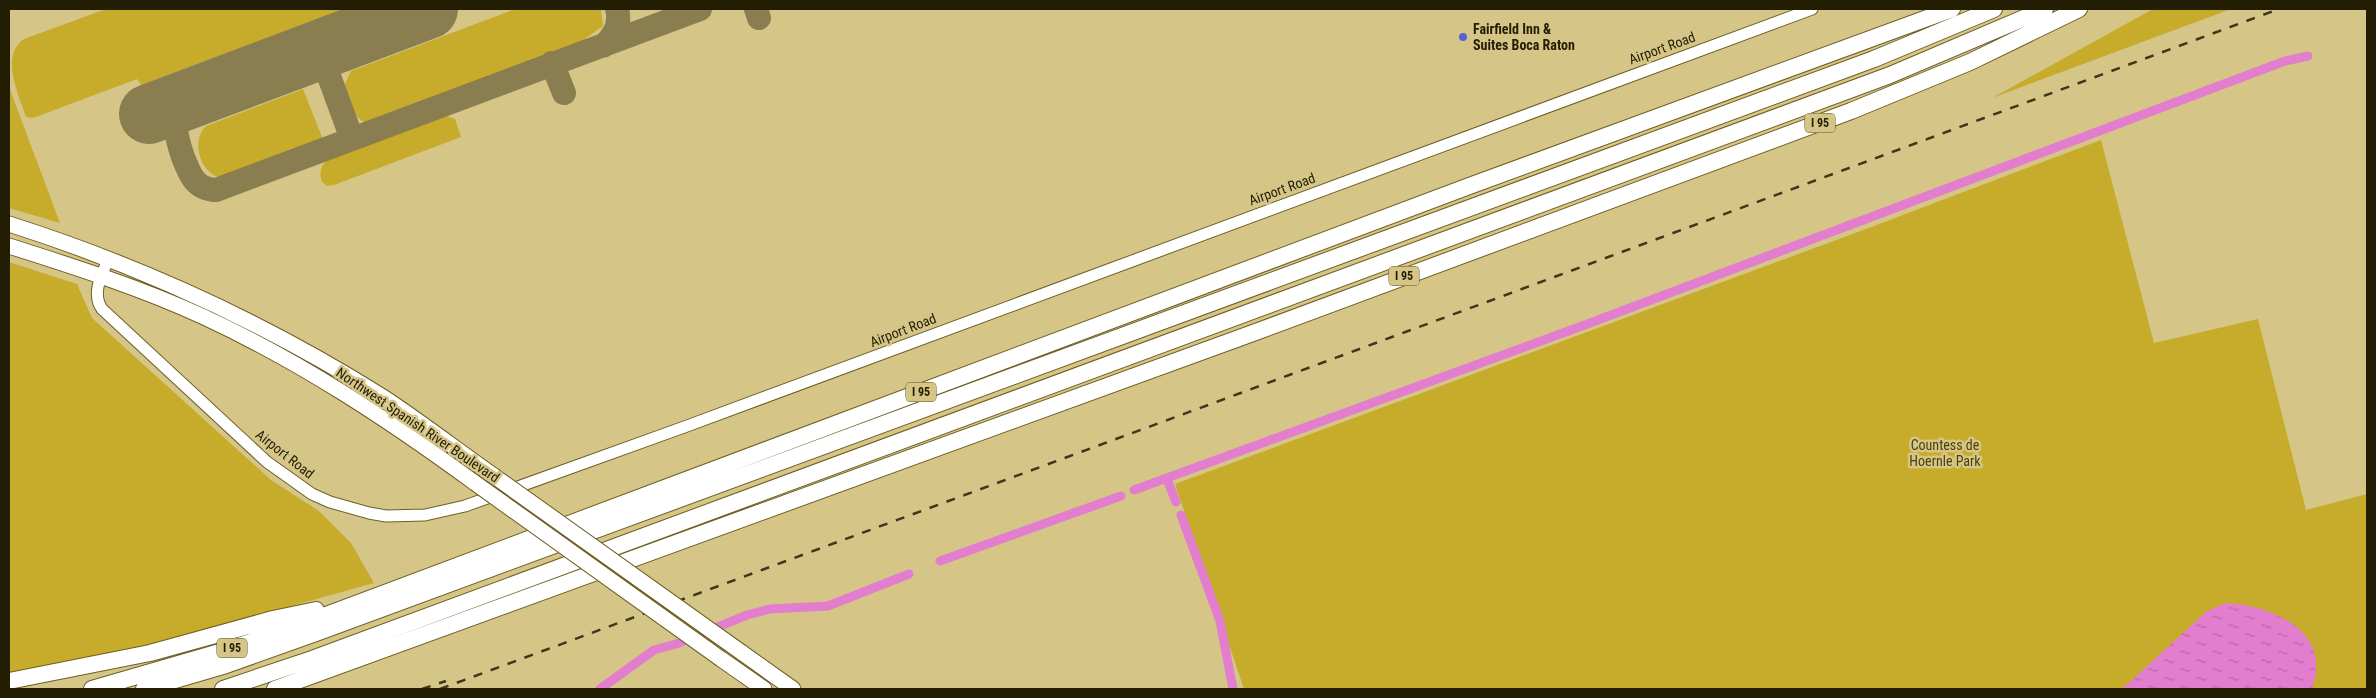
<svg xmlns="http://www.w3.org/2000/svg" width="2376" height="698" font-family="'Roboto Condensed',sans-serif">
<defs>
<pattern id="water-ripples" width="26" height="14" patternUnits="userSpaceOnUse" patternTransform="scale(1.25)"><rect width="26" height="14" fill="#e27ecd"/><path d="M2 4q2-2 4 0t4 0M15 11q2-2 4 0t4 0" fill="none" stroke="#b767a4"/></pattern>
</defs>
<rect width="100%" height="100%" fill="#d5c688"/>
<!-- green -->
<path fill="#c7ab2b" d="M106 9H344L141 85 137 79 33 118 26 117C18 94 0 55 24 39Z
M515 9H601L603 26 578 44 373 124C353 122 349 104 343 88L351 71Z
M2153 9H2231L1992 98Z
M9 87 60 223 9 208Z
M303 89 324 142 227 178C202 180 189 142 206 126Z
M444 115 455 119 461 137 334 185 327 186 322 182C318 170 322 164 331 157Z
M2101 140 2154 343 2258 319 2306 510 2367 494V689H1244L1175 484 1858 232Z
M9 262 77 284 92 318 271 480 319 511 351 543 374 583 101 659 9 674Z"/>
<!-- water -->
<path fill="url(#water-ripples)" d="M2226 603C2273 606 2333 631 2312 689H2122L2207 611Z"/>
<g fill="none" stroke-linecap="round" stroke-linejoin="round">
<!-- canal -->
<path stroke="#e27ecd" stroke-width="9" d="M1167 479 1176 502
M1134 490 1582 326 2285 61 2308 56
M1181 515 1220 621 1233 689
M940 561 1121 496
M600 689 654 650 676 644 747 615 770 609 828 606 909 574"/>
<!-- taxiway -->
<path stroke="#8a7e50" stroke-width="24" d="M756 9 759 18
M603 46C615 36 621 24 617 9
M319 49 352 139
M552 63 564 93
M193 97C169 113 175 134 183 157 190 175 195 189 216 190L700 9"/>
<!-- runway -->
<path stroke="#8a7e50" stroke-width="60" d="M149 114 428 9"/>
<!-- minor casing -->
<g stroke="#6e5f23" stroke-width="13">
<path id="minor" d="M109 258C102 274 91 293 102 309L267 462 312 494 330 502 369 513 386 516 425 515 465 506 687 426 1812 9"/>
</g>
<!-- major casing -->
<g stroke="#6e5f23" stroke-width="17">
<path id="major" d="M9 224C141 266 265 323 383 397 421 422 457 450 494 476
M9 246C75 267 141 288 204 317 301 362 389 420 475 483
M741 652 793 689
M721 659 764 689"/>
</g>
<!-- highway casing -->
<g stroke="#6e5f23" stroke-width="18">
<path id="highway" d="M9 681 150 653 273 619 316 610
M92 689 220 652 281 632 1472 185 1952 9
M144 689 226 665 316 633 1874 59 1994 9
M223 689 312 659 1890 75 2045 9
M275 689 1253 333 1851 111 1970 62 2079 9"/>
</g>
<!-- minor -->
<use href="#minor" stroke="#fff" stroke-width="11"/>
<!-- major -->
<use href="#major" stroke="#fff" stroke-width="15"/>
<!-- highway -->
<use href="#highway" stroke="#fff" stroke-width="16"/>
<!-- rail -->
<path stroke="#3e3718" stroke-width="2.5" stroke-dasharray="9 9" stroke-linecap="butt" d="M422 689 446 681
M440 689 2279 9"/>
<!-- major-bridge casing -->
<g stroke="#6e5f23" stroke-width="17" stroke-linecap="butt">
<path id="major-bridge" d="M494 476 741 652
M475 483 721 659"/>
</g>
<!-- major-bridge -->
<use href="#major-bridge" stroke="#fff" stroke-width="15"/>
</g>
<!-- markers -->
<circle fill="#5760d7" stroke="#d5c688" stroke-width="2" cx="1463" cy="37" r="5"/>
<g text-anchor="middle" stroke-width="5" stroke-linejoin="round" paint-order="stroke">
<!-- shield labels -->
<g fill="#d5c688" stroke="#58502c" stroke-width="1">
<rect x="1805" y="113.5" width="30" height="19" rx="4"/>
<rect x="1389" y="266.5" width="30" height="19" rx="4"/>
<rect x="906" y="382.5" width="30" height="19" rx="4"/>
<rect x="217" y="638.5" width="30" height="19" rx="4"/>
</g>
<g font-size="12" font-weight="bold" fill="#231d04">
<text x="1820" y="127">I 95</text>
<text x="1404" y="280">I 95</text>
<text x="921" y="396">I 95</text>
<text x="232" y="652">I 95</text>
</g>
<!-- poi labels -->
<g font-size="14" font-weight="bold" fill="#231d04" stroke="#d5c688" text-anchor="start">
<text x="1473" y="34">Fairfield Inn &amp;<tspan x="1473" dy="16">Suites Boca Raton</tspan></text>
</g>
<!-- street labels -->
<g font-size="14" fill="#231d04" stroke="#d5c688">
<text transform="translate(1662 48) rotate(-20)" y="5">Airport Road</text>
<text transform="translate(1282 189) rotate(-20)" y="5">Airport Road</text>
<text transform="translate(903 330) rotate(-21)" y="5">Airport Road</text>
<text transform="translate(418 425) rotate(34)" y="5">Northwest Spanish River Boulevard</text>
<text transform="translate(285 454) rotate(38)" y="5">Airport Road</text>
</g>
<!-- park labels -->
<g font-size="14" fill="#4e4106" stroke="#d5c688">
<text x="1945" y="450">Countess de<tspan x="1945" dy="16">Hoernle Park</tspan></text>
</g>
</g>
<!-- border -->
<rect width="2376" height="698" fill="none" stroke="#231d04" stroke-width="20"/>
</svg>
